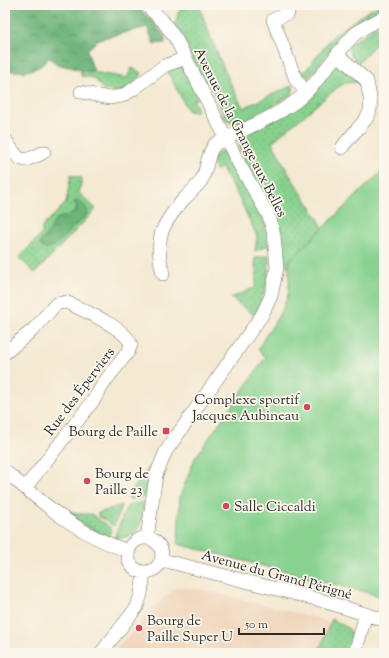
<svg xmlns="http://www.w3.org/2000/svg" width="389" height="658" font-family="'Sorts Mill Goudy',serif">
<defs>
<pattern id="grass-dots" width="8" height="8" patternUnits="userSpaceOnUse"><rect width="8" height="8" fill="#88d28f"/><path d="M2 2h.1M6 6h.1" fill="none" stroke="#76b47c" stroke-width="1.8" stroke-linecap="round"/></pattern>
<pattern id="forest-crowns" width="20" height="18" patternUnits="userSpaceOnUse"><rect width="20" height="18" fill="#6eb47a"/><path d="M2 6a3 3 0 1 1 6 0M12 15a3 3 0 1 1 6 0" fill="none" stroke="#5b9364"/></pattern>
</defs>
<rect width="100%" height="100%" fill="#fbf7ec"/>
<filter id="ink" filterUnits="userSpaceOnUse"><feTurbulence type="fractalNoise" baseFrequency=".025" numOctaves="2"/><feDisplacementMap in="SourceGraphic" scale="8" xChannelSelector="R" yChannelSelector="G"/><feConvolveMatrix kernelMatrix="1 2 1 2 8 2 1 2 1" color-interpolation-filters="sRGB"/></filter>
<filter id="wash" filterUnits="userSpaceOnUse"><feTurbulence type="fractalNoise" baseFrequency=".012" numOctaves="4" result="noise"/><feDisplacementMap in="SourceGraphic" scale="16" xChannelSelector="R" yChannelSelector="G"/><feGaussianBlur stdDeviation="0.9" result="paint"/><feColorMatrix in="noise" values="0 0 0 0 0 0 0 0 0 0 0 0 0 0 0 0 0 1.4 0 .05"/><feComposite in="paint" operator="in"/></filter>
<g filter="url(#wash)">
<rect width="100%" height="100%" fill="#f4e9d2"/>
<!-- built -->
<path fill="#f0d5bc" d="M177 587 199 589 317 618 332 624 330 653H113L156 604Z"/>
<!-- grass -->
<path fill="url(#grass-dots)" stroke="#5a7e5d" d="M188 5H199C211 41 226 75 243 108L293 85V91L292 94C279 102 249 122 234 123 230 123 228 121 226 119L209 82 203 81 175 24 179 11Z
M379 5H384V9C368 17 352 26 340 39 328 51 320 67 308 78L307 75H302L300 78 296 74 306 70 333 36 365 13Z
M384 21V36H383L358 63C353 58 349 54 349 47L354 41Z
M337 64H340L358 78 364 87 356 82 345 83 337 88 272 142 289 174 319 220 323 229 290 261 289 268 282 260 281 241 278 225 242 157C239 149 238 144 243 137Z
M179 67 183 68 198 99 193 100 198 109 195 112 188 111 167 70Z
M132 68 141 73 142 75 126 91 115 92 105 90 102 88 94 78 81 76V70L127 78Z
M223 150 262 217 267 232 269 245 255 251 257 237 255 232 239 198 221 167 217 171 213 163 214 157Z
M71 175 82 178 79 193 96 209 35 273 19 258 43 232 41 230 44 225 66 203Z
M269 255C269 278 266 295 254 315L231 298 256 287 255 258Z
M151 467 145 496 138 499H128V496L147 469Z
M43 493 61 507 77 514H91L112 529 108 537 76 521 42 494Z
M144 502C141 525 142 538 114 538L127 506Z
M122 505 114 526 98 516V513Z
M332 619C351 629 357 631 350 653H318Z"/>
<!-- forest -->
<path fill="url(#forest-crowns)" stroke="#4c7052" d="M5 5H134L152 20 165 37V43L154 44 147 27 99 39 87 50 94 72 81 70 57 64 50 58C46 60 45 62 42 65 32 72 21 72 10 71L5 45Z
M78 200 87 209C87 219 80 220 74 226 65 235 59 245 45 249L40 245V242L50 231 56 219 72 214 76 211 77 207 74 202Z"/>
<!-- garden -->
<path fill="#88d28f" stroke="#5a7e5d" d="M384 169V597L178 544 180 496 195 458 266 357 258 350C266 332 280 318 287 298 291 286 288 274 289 261Z"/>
</g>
<g filter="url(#ink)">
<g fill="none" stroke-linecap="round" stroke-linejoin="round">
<!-- minor casing -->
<g stroke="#716e65" stroke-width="14">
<path id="minor" d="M146 5 162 20 176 39 239 164 269 216 274 235 277 268 271 296 262 315 166 451 156 475 147 538
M288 13 273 20 296 80 306 92
M337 54 367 81C368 90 372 101 370 110 369 120 348 137 342 148
M81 92 109 98 122 96 135 88 164 66 186 58
M5 139C19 161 20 165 44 152
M163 274C154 239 161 225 184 199 190 193 196 187 201 181 208 169 206 155 215 144 241 130 279 116 301 97 322 79 335 53 355 34 364 27 374 22 384 17
M5 353 35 328 56 304 66 302C82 310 127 328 131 345L128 352 106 380 93 401 25 488
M5 471C45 505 77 534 128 551
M128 555a17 17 0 1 1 34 0a17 17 0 1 1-34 0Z
M162 560 320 600 384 620
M101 653 137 607 141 594 144 573
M355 653 366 614"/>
</g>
<!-- minor -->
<use href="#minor" stroke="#fff" stroke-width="13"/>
</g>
</g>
<!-- markers -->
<g fill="#d1495b" stroke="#fbf7ec" stroke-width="1.5">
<circle cx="307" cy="407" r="4"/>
<rect x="162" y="427" width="8" height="8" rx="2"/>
<circle cx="87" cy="481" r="4"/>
<circle cx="226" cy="506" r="4"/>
<circle cx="139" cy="628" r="4"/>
</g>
<g text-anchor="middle" stroke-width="3.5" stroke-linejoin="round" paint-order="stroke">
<!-- street labels -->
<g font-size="14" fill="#2b2b2b" stroke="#fbf7ec">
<text transform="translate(241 132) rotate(63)" y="5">Avenue de la Grange aux Belles</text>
<text transform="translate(79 391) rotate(-53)" y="5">Rue des Éperviers</text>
<text transform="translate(277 574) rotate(15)" y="5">Avenue du Grand Périgné</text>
</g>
<!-- poi labels -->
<g font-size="14" fill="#2b2b2b" stroke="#fbf7ec" text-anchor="start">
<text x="299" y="404" text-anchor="end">Complexe sportif<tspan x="299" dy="16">Jacques Aubineau</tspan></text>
<text x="158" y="436" text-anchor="end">Bourg de Paille</text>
<text x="95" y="478">Bourg de<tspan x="95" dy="16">Paille 23</tspan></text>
<text x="234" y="511">Salle Ciccaldi</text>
<text x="147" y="625">Bourg de<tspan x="147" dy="16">Paille Super U</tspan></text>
</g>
</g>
<!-- margin -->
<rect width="389" height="658" fill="none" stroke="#fbf7ec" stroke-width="20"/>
<!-- scale -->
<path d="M239 628v6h85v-6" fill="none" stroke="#2b2b2b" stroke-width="2"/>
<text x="245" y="628" font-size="12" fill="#2b2b2b" stroke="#fbf7ec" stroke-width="3" paint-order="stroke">50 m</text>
</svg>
